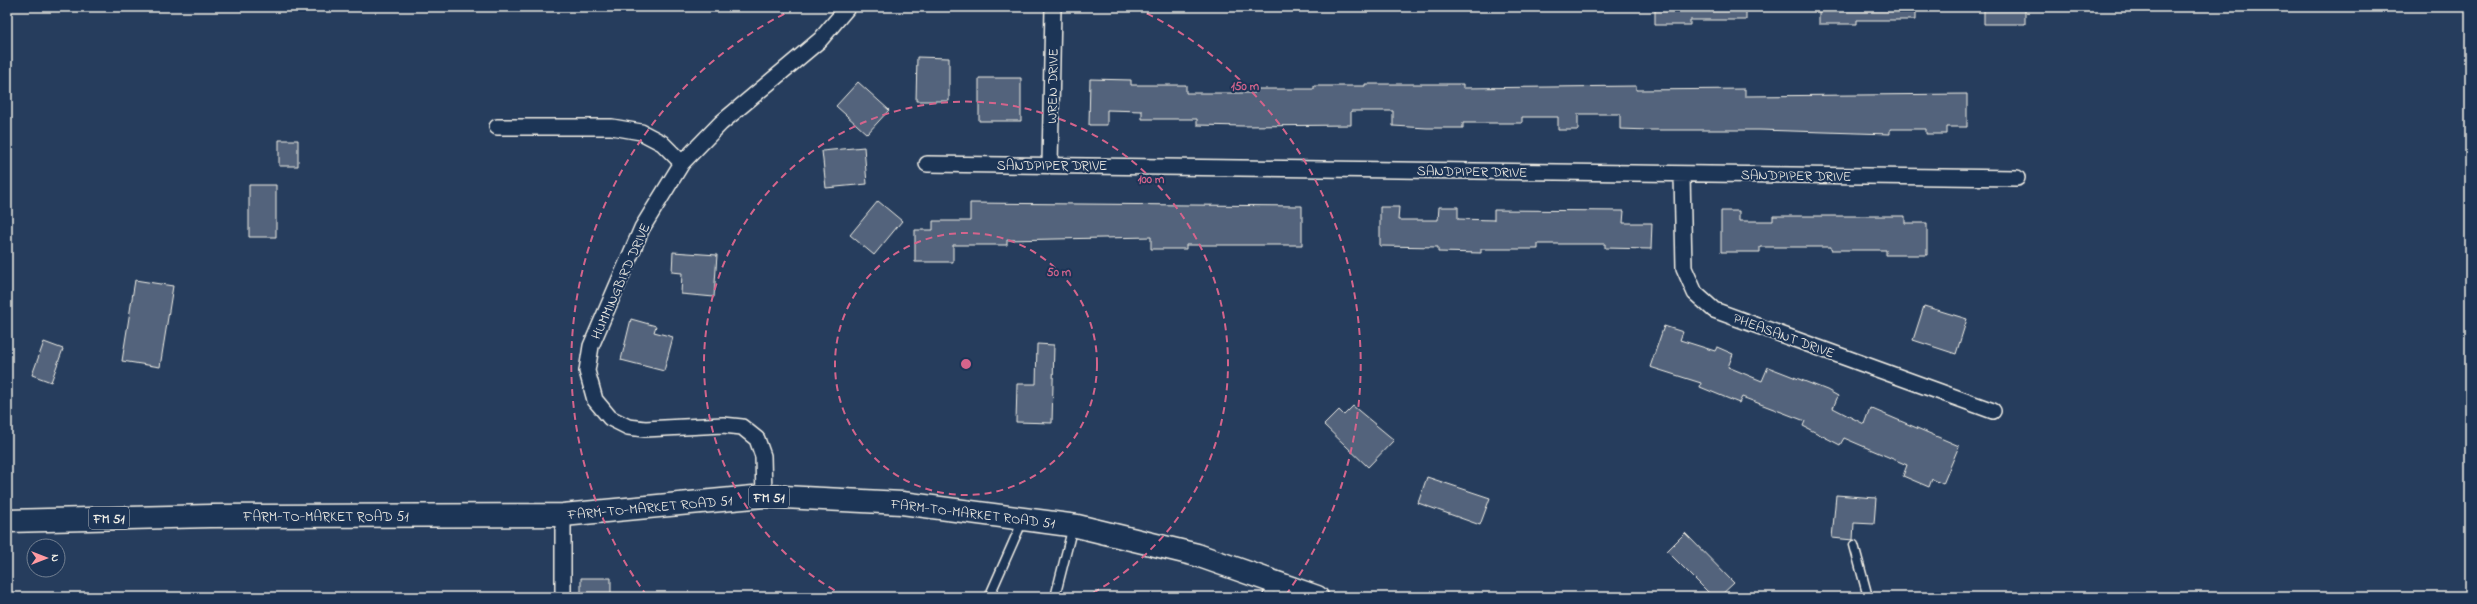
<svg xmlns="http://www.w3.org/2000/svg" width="2477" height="604" font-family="'Indie Flower',sans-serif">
<rect width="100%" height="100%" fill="#263d5d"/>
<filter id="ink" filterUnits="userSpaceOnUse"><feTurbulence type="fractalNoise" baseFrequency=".025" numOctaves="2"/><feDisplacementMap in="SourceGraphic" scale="8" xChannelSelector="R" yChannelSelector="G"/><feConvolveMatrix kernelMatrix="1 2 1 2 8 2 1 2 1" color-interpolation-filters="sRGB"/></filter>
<g filter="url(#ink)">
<!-- building -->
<path fill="#52647b" stroke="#f4f1e8" d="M1655 7H1746V20H1690V25H1655Z
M1819 7H1915V20H1857V24H1819Z
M1984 7H2025V24H1984Z
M917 57 949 58V101H916Z
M979 78H1021V121H979Z
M1090 79 1131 80V85H1186V93H1255V89H1314V86H1365V84H1463V88L1636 86V90L1745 89V96L1967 94V127H1947V134H1926V129H1890V134L1759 130H1650L1620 129V114H1578V130H1558V117H1522V123H1463V128H1427L1393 126V111H1351V125L1244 126 1197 125V119H1142V111L1107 110V125H1089Z
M858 82 889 110 867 134 836 106Z
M279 140H298V166H279Z
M864 147 867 184 826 188 822 151Z
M249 185H276V237H249Z
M878 201 902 221 874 255 850 235Z
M970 203 1302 206V245H1186V249H1151V237L1007 240V245H953V262H915V230H933V221H970Z
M1380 207H1399L1398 220H1438L1439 207H1458V219L1494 220V210L1624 211 1623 223H1652L1651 249 1605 248V244H1538V249H1481V253L1438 252V247L1380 246Z
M1721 211H1739V221H1773V216H1905V223H1927V255H1886V250H1831V247H1760V252H1721Z
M673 252 717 255 714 297 681 294 682 273 672 272Z
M135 280 173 286 160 367 122 361Z
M1924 306 1967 319 1956 354 1913 340Z
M631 319 656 326 654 332 673 337 664 371 621 360Z
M1664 326 1683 332 1680 340 1715 351 1717 347 1733 354 1728 367 1762 381 1768 367 1827 390 1838 396 1833 408 1864 424 1870 408 1959 446 1943 484 1932 479 1929 487 1903 476 1907 465 1844 438 1840 445 1803 426 1805 421 1742 397 1739 403 1700 387 1701 383 1650 367Z
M44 342 63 349 51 382 32 375Z
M1037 344 1054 345 1052 423 1016 422 1017 384H1036Z
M1353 406 1394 440 1368 467 1324 425 1339 410 1344 415Z
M1427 477 1490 498 1480 525 1418 503Z
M1836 495 1876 498 1874 524 1854 523 1853 540 1832 538Z
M1685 533 1734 583 1719 597H1713L1667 551Z
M581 578H611V597H581Z"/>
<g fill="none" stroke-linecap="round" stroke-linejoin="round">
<!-- lane casing -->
<g stroke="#f4f1e8" stroke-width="11">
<path id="lane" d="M1854 545 1868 597
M989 597 1023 520
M1055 597 1073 526
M1267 597 1273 583"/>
</g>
<!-- street casing -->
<g stroke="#f4f1e8" stroke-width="18">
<path id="street" d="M497 127H612L641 132 662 143 682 163
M927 164 2017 178
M1050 165 1053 7
M1682 174 1684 268 1695 293 1714 310 1993 411
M764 496 763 456 757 439 742 427 723 425 645 429 628 427 610 418 595 400 587 371 591 346 642 228 682 163 721 123 820 40 848 7
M563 597V515"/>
</g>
<!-- primary casing -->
<g stroke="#f4f1e8" stroke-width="25">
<path id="primary" d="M7 521 210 516 563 515 764 496 902 503 1077 526 1197 555 1317 597"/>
</g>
<!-- lane -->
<use href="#lane" stroke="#1d3557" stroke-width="8"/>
<!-- street -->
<use href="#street" stroke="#1d3557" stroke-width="15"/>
<!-- primary -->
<use href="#primary" stroke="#1d3557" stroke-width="22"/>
</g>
</g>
<!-- distance rings -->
<g fill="none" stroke="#d4648c" stroke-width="2" stroke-dasharray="7 5">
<circle cx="966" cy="364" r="131"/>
<path d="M845 596A262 262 0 1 1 1087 596"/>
<path d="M647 596A394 394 0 0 1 796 8M1136 8A394 394 0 0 1 1285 596"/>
</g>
<g text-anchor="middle" stroke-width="4" stroke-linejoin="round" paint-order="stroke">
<!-- shield labels -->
<g fill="#1d3557" stroke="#b4b9bc" stroke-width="1">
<rect x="749" y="486" width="40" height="22" rx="3"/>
<rect x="89" y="507" width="40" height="22" rx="3"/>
</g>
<g font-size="13" font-weight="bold" fill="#f4f1e8">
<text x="769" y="502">FM 51</text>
<text x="109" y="523">FM 51</text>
</g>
<!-- street labels -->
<g font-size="14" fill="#f4f1e8" stroke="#1d3557">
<text transform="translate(1052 86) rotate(-89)" y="5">WREN DRIVE</text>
<text x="1052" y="170">SANDPIPER DRIVE</text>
<text transform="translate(1472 171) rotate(1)" y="5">SANDPIPER DRIVE</text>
<text transform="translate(1796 175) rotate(1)" y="5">SANDPIPER DRIVE</text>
<text transform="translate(620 281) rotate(-66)" y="5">HUMMINGBIRD DRIVE</text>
<text transform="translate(1784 335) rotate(20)" y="5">PHEASANT DRIVE</text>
<text transform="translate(650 507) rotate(-5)" y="5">FARM-TO-MARKET ROAD 51</text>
<text transform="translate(973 513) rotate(7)" y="5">FARM-TO-MARKET ROAD 51</text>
<text x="326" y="521">FARM-TO-MARKET ROAD 51</text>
</g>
</g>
<circle cx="966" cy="364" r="6" fill="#d4648c" stroke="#1d3557" stroke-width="2"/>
<g font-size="12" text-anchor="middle" font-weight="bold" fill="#d4648c" stroke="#1d3557" stroke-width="4" stroke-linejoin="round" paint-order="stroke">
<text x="1245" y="90">150 m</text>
<text x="1151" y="183">100 m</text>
<text x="1059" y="276">50 m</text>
</g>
<!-- margin -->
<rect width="2477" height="604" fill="none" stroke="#1d3557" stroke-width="24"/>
<rect x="12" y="12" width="2453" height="580" fill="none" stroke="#f4f1e8" stroke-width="1.5" filter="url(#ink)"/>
<!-- north arrow -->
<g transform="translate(46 558) rotate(90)"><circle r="19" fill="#1d3557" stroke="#738091"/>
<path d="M0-3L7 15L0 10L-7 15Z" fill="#ff9aa2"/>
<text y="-6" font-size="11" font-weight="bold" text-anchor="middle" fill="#f4f1e8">N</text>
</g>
</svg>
